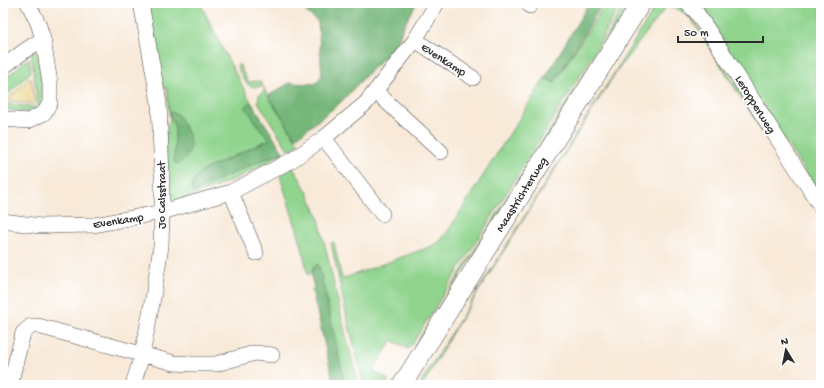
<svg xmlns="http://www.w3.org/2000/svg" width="824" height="388" font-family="'Gochi Hand',sans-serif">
<rect width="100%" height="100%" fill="#fff"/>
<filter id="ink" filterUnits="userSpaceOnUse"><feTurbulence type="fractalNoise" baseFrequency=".025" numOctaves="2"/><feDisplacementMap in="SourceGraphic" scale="8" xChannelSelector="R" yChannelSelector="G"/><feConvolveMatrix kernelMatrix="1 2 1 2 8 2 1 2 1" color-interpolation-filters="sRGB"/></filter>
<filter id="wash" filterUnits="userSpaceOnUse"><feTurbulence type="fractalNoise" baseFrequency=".012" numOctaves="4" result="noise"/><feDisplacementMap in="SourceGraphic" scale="16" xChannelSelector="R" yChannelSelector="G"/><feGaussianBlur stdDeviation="0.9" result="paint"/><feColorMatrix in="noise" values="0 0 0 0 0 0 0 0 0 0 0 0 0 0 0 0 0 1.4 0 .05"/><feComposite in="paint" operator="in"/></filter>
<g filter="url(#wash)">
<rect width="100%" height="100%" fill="#f8e9d8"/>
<!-- green -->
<path fill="#90d48e" stroke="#5e805c" d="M147 3H200L230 63 251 102 246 106 261 130 270 139 204 170 197 192 203 187 262 160 283 152 284 153C245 176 212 190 168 204L165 126 170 123 167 89 162 86Z
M606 3H621L596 50 411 346 408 349 392 340 373 371 389 380 385 385H364L348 322 331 243 334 242 342 279 429 247 439 242 446 234 545 78 554 83Z
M625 3H632L416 347H414L599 51Z
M658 3H678L687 11 797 177 796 181 784 166 692 20 681 11 668 5 618 69 451 335 423 385H419Z
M697 3H821V197Z
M31 52H37L41 76 43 103 40 107 38 106Z
M29 58 31 72 3 99V80Z
M239 64 248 82 260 81 268 96 299 144 289 151 258 102 259 95 265 90 263 86C245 90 244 79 237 66Z
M3 103 35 107 38 110C29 115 13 110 3 109Z
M293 167 307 191 318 215 346 336 359 385H345L318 264 312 270 311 274 308 275 301 243 280 176Z"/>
<!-- forest -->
<path fill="#74b679" stroke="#507052" d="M296 3H417L403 27 397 44 391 51 369 72 340 103 296 138 268 96 289 83 315 84 322 75 318 22Z
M589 3H603L554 83 545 78Z
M251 102 283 152 262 160 203 187 197 192H193C189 183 197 176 204 170L270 139 261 130 245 106Z
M169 111C172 112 176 113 178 115 180 118 182 123 184 126 192 141 194 154 178 164L175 163 174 161 175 129Z
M318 264 321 274 345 385H334L312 290 314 288C312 279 308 270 318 264Z"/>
<!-- sand -->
<path fill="#eeda9e" stroke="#8c8264" d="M31 77 35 104 7 100Z"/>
</g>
<g filter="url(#ink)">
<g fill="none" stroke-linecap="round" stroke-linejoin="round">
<!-- minor casing -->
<g stroke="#4a4845" stroke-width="16">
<path id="minor" d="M528 3 530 6
M687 3 697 13 716 42 821 207
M415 40 473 78
M3 67 27 49 43 39
M375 91 441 152
M3 119 28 121 44 113 50 103V83L43 39 38 23 28 3
M324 138 382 214
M231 192 256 253
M3 221 40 226 94 225 162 212 231 192 292 160 324 138 366 103 415 40 437 3
M10 385 23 333 31 326H38L174 363 192 364H216L255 353 272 355
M133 385 142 355 153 298 161 246 162 212V175L159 103 141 3"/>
</g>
<!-- major casing -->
<g stroke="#4a4845" stroke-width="20">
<path id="major" d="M402 385 641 3"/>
</g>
<!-- minor -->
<use href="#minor" stroke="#fff" stroke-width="15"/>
<!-- major -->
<use href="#major" stroke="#fff" stroke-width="19"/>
</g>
</g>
<g text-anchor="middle" stroke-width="4" stroke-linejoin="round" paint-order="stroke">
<!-- street labels -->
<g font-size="12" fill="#2b2b2b" stroke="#fff">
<text transform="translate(444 59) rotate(33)" y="4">Evenkamp</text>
<text transform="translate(756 104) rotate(58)" y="4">Leropperweg</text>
<text transform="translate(521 194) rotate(-58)" y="4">Maastrichterweg</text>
<text transform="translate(161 195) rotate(-90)" y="4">Jo Calsstraat</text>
<text transform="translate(118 220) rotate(-9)" y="4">Evenkamp</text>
</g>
</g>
<!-- margin -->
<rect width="824" height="388" fill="none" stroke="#fff" stroke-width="16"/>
<!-- north arrow -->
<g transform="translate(786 350) rotate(350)" stroke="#ffffff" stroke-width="3" paint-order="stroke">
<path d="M0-3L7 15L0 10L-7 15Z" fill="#2b2b2b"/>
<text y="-6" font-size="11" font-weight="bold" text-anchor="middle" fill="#2b2b2b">N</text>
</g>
<!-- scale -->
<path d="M678 36v6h85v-6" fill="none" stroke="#2b2b2b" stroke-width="2"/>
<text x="684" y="36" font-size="12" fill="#2b2b2b" stroke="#ffffff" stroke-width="3" paint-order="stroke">50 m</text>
</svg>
